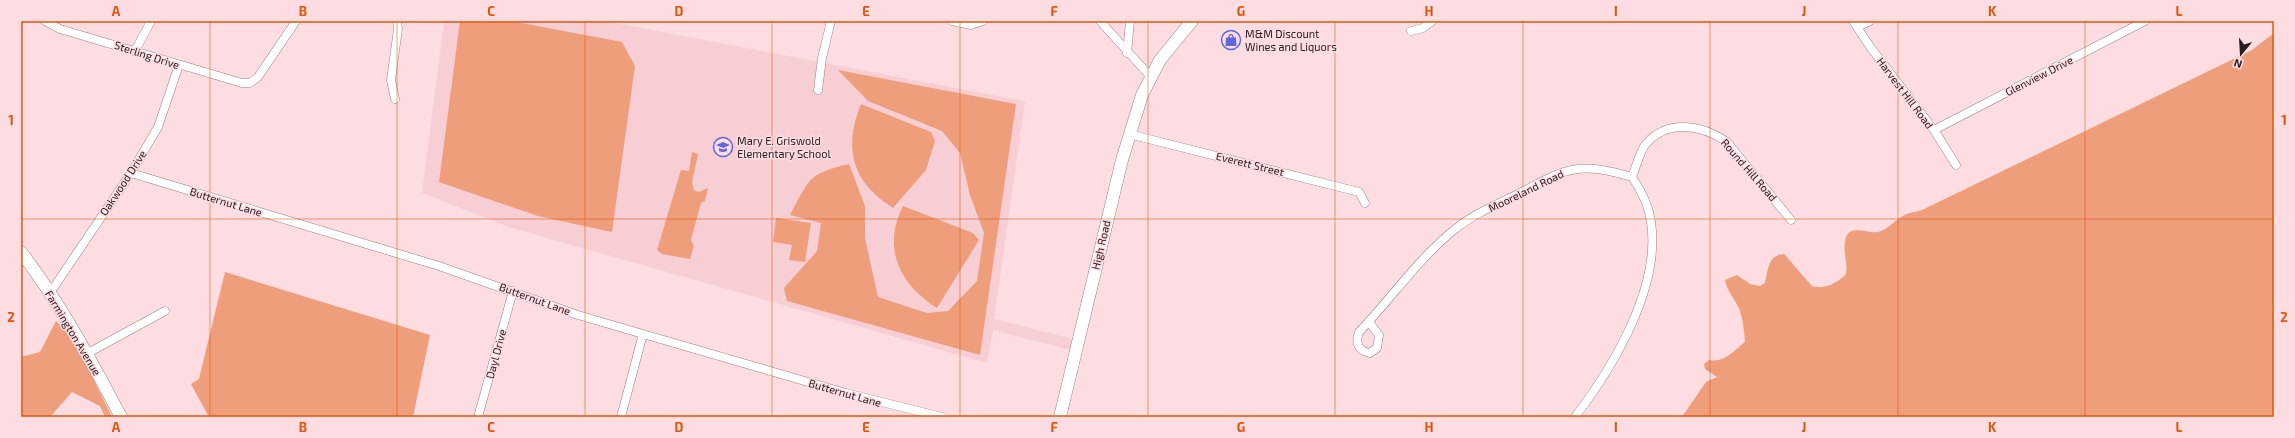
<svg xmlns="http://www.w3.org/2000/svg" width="2295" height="438" font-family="'Exo 2',sans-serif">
<rect width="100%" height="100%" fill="#fedde2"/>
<!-- built -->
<path fill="#f7ced4" d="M444 21H605L1025 101 994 319 1073 339 1071 350 993 330 987 363 512 228 422 193Z"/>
<!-- green -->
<path fill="#ef9e7c" d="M460 21H511L622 42 635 66 612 232 538 216 439 182Z
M2274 33V417H1682L1706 382 1717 377 1705 369 1704 364 1709 360C1725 363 1732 352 1745 342 1744 330 1743 319 1739 308 1734 298 1727 291 1725 280L1737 275 1750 284 1760 286 1765 283C1768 270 1768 255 1784 254L1812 286C1822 290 1839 283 1846 274 1848 262 1842 250 1846 237 1851 224 1868 234 1878 232 1887 230 1893 222 1901 217 1907 213 1915 212 1922 210L2252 50Z
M838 70 1016 104 980 355 787 301 784 288 817 251 821 223 790 215C810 179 807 174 849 164L865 206V238L878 297 927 313 948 311 977 281 984 233 970 195 960 153 942 131 868 101Z
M861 104 931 132 935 141 926 170 893 208C852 182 843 149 861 104Z
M692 152 698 154 692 182 694 190 699 192 708 188 705 201 701 203 691 240 694 246 690 259 662 254 657 250 681 170 689 171Z
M903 206 973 233 979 240 937 308C899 284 882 248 903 206Z
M776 218 811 223 805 262 789 260 792 245 773 242Z
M225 272 430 335 413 417H209L191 384 199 379Z
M56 321 74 340 112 417H105L100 406 72 392 50 417H21V357L40 352Z"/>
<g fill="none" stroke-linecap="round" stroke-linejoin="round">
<!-- minor casing -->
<g stroke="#9b7e82" stroke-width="9">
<path id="minor" d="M45 21 60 29 242 83H250L258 77 296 21
M952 21 971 25 983 21
M1100 21 1150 76
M1853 21 1871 48 1934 130 1956 165
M1858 27 1870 21
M1411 31 1423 28 1432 21
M135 51 151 21
M1127 53 1130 21
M818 90 822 58 831 21
M395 99 391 80 398 29 397 21
M1934 130 2145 21
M1129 134 1359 192 1365 203
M131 173 439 266 578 315 643 334 846 393 942 417
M1632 177C1636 167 1639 154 1645 145 1667 118 1703 125 1727 142L1791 220
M50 293 131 173 158 127 179 65
M1369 322 1379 335 1377 348 1370 353C1358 351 1355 343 1359 332 1391 299 1418 259 1454 230 1473 214 1496 205 1518 194 1567 168 1577 161 1632 177 1641 190 1649 206 1651 222 1661 288 1613 367 1575 417
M88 353 165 311
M478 417 513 291
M621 417 643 334"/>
</g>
<!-- secondary casing -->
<g stroke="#9b7e82" stroke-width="13">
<path id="secondary" d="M21 252C60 303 91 360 121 417
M1060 417 1122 160 1142 95 1160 60 1192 21"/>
</g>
<!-- minor -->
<use href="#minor" stroke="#fff" stroke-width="8"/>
<!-- secondary -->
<use href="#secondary" stroke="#fff" stroke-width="12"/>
</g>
<!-- grid -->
<path fill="none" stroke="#de560d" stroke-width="1" stroke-opacity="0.55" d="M210 21V417M397 21V417M585 21V417M772 21V417M960 21V417M1148 21V417M1335 21V417M1523 21V417M1710 21V417M1898 21V417M2085 21V417M21 219H2274"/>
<!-- icons -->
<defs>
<g id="shop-ring" transform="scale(1)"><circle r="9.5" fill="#fedde2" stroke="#5f66de" stroke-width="1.5"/><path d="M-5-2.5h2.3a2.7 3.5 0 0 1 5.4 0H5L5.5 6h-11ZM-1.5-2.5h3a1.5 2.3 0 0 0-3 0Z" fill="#5f66de"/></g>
<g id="school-ring" transform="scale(1)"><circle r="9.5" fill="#fedde2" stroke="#5f66de" stroke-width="1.5"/><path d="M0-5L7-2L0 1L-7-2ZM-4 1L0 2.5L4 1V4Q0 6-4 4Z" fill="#5f66de"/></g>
</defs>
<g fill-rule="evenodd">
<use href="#shop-ring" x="1231" y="40"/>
<use href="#school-ring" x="723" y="147"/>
</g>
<g text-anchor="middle" stroke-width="3" stroke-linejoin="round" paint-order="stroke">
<!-- poi labels -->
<g font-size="11" fill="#261b1d" stroke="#fedde2" text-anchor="start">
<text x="1245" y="38">M&amp;M Discount<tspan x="1245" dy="13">Wines and Liquors</tspan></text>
<text x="737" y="145">Mary E. Griswold<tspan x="737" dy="13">Elementary School</tspan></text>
</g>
<!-- street labels -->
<g font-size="11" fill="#261b1d" stroke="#fedde2">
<text transform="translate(147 55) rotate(18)" y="4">Sterling Drive</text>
<text transform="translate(2039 76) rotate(-27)" y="4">Glenview Drive</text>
<text transform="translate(1905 93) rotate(53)" y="4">Harvest Hill Road</text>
<text transform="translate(1250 164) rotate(14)" y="4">Everett Street</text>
<text transform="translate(1749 170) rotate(49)" y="4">Round Hill Road</text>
<text transform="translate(123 183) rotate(-57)" y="4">Oakwood Drive</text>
<text transform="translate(1526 191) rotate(-26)" y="4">Mooreland Road</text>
<text transform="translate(226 202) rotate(17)" y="4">Butternut Lane</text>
<text transform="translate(1101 245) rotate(-77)" y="4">High Road</text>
<text transform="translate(535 299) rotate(20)" y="4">Butternut Lane</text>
<text transform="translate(73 333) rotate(59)" y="4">Farmington Avenue</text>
<text transform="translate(496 354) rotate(-75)" y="4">Dayl Drive</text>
<text transform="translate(845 393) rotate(16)" y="4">Butternut Lane</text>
</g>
</g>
<!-- border -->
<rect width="2295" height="438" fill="none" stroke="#fedde2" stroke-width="44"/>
<!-- north arrow -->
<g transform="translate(2241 54) rotate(198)" stroke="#fedde2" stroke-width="3" paint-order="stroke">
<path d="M0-3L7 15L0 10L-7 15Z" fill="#261b1d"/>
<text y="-6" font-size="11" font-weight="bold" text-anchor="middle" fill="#261b1d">N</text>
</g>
<rect x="22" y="22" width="2251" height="394" fill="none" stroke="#de560d" stroke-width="1.5"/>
<g font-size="13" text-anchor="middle" font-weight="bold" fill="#de560d">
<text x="116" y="16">A</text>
<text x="303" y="16">B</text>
<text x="491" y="16">C</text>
<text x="679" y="16">D</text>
<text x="866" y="16">E</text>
<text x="1054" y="16">F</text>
<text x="1241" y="16">G</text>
<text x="1429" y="16">H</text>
<text x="1616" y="16">I</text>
<text x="1804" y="16">J</text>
<text x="1992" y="16">K</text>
<text x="2179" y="16">L</text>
<text x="11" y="125">1</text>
<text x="2284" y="125">1</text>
<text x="11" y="322">2</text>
<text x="2284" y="322">2</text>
<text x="116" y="432">A</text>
<text x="303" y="432">B</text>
<text x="491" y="432">C</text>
<text x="679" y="432">D</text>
<text x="866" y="432">E</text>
<text x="1054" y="432">F</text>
<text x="1241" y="432">G</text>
<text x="1429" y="432">H</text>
<text x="1616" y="432">I</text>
<text x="1804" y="432">J</text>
<text x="1992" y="432">K</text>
<text x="2179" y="432">L</text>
</g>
</svg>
